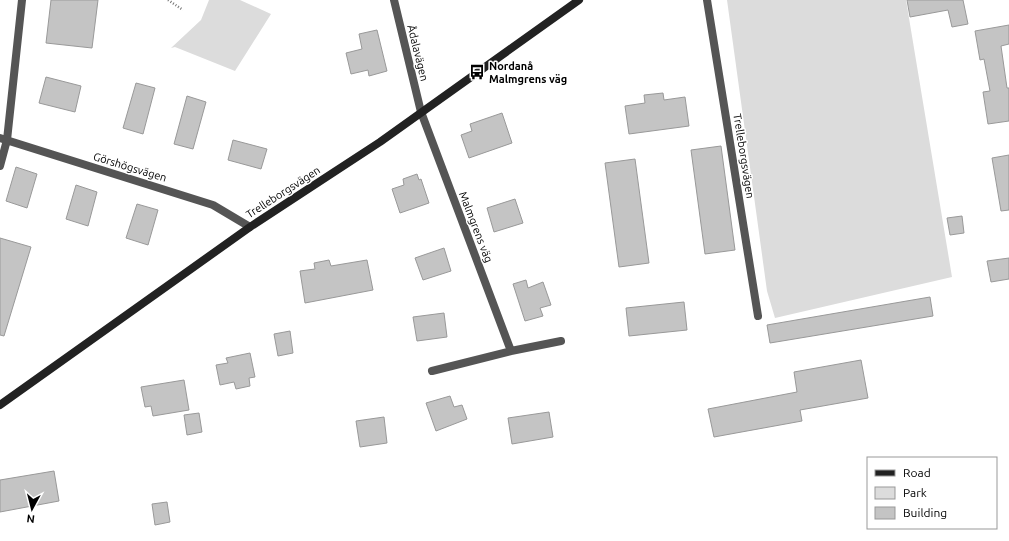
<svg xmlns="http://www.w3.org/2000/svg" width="1009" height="541" font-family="Ubuntu,sans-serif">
<rect width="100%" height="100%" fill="#fff"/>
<!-- green -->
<path fill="#dcdcdc" d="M209 0H240L271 14 235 71 175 47 171 48 201 20Z
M727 0H906L952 277 775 318 767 291Z"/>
<!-- building -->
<path fill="#c4c4c4" stroke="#999" d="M51 0H98L92 48 46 43Z
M907 0H963L968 24 952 27 948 10 910 17Z
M1009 25V44L1001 46 1007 88H1009V121L988 124 983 92 990 91 984 59 980 60 975 31Z
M377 30 387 71 369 76 368 70 351 74 346 53 362 49 359 34Z
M46 77 81 86 75 112 39 103Z
M136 83 155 88 143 134 123 128Z
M663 93 664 100 685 97 689 126 629 134 625 106 645 103 644 95Z
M187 96 206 102 193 149 174 144Z
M502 113 512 143 469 158 461 135 472 131 470 124Z
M233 140 267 149 261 169 228 160Z
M721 146 735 250 705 254 691 150Z
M1009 155V210L1001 211 992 158Z
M635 159 649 263 619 267 605 163Z
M16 167 37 174 27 208 6 201Z
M417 174 419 180 421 179 429 203 400 213 392 189 404 185 403 179Z
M76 185 97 192 88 226 66 219Z
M515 199 523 223 494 232 487 208Z
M137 204 158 210 148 245 126 238Z
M962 216 964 233 950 235 947 218Z
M0 238 31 247 4 336 0 335Z
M444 248 451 271 423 280 415 258Z
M1009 258V279L991 282 987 261Z
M329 260 331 266 367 260 373 290 305 303 300 271 315 269 314 263Z
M526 280 528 288 543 282 551 305 540 308 543 316 525 321 513 284Z
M930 297 933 316 770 343 767 325Z
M684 302 687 330 629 336 626 308Z
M444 313 447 337 417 341 413 317Z
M290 331 293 353 278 356 274 334Z
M250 353 255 377 249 378 250 386 236 389 234 382 220 385 216 365 228 363 226 358Z
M861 360 868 398 800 410 802 421 714 437 708 409 797 392 794 372Z
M184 380 189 410 153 416 151 406 145 407 141 387Z
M450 396 454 407 462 405 467 419 436 431 426 403Z
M549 412 553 437 512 444 508 418Z
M199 413 202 432 187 435 184 415Z
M384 417 387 443 360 447 356 421Z
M54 471 59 501 0 512V480Z
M167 502 170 522 155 525 152 504Z"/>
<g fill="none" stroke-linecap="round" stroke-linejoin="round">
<!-- path -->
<path stroke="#777" stroke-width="2.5" stroke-dasharray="1 2" stroke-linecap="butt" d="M168 0 183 10"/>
<!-- lane -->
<path stroke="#555" stroke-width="8" d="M707 0 758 316"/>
<!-- street -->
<path stroke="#555" stroke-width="8" d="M394 0 421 112 511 351
M0 138 213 205 250 227
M0 166 7 140 22 0
M432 371 511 351 561 341"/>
<!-- secondary -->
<path stroke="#222" stroke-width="8" d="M0 405 250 227 380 142 579 0"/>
</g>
<!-- icons -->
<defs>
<g id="bus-bare" transform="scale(1.2)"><path d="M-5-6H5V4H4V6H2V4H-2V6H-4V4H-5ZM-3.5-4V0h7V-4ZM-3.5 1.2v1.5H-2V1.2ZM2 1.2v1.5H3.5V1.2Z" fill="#000" stroke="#fff" stroke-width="2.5" paint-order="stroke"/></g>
</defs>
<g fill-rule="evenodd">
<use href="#bus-bare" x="477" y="72"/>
</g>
<g text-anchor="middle" stroke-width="3" stroke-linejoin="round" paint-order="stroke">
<!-- street labels -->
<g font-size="11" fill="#000" stroke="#fff">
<text transform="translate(418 53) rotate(76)" y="4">Ådalavägen</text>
<text transform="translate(744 156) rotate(81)" y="4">Trelleborgsvägen</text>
<text transform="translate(130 167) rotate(17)" y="4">Görshögsvägen</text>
<text transform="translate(283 192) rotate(-33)" y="4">Trelleborgsvägen</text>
<text transform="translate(476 227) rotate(69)" y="4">Malmgrens väg</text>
</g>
<!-- poi labels -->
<g font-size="11" font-weight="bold" fill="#000" stroke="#fff" text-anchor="start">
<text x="489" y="70">Nordanå<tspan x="489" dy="13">Malmgrens väg</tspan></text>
</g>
</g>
<!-- legend -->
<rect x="867" y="457" width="130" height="72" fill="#ffffff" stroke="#999999"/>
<rect x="875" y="470" width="20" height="6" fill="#222222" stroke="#999999"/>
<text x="903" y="477" font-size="12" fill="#000000">Road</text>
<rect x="875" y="487" width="20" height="12" fill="#dcdcdc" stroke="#999999"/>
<text x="903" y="497" font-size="12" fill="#000000">Park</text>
<rect x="875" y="507" width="20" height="12" fill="#c4c4c4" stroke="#999999"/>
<text x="903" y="517" font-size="12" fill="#000000">Building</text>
<!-- north arrow -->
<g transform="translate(32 509) rotate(187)" stroke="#ffffff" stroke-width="3" paint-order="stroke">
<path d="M0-3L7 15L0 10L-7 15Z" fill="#000000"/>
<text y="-6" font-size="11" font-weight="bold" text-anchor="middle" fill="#000000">N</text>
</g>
</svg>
